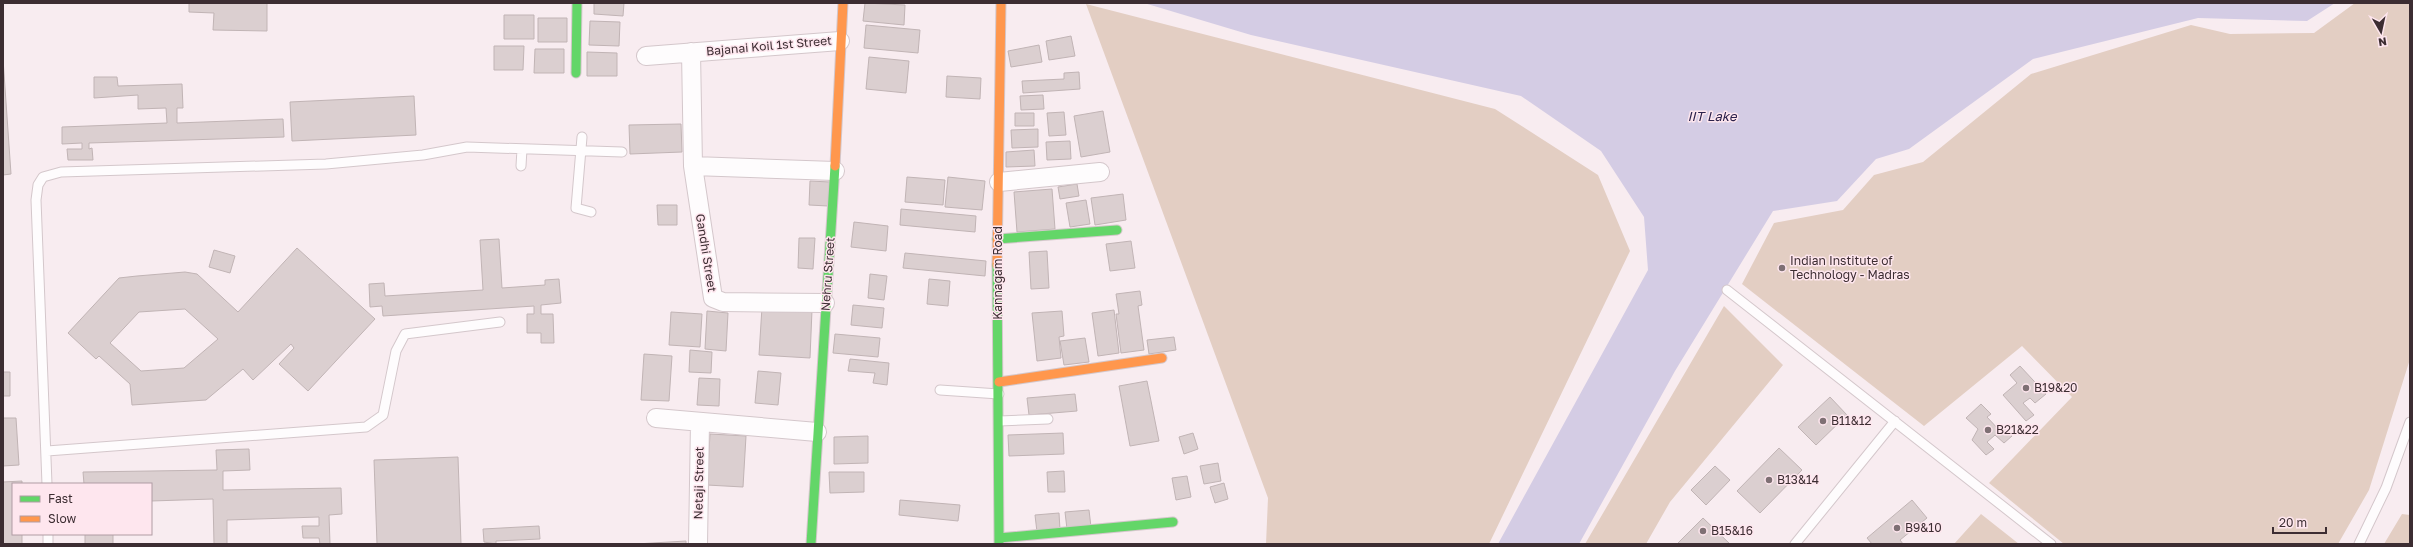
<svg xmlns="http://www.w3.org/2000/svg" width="2413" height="547" font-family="'Golos Text',sans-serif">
<rect width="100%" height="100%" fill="#f8ecf0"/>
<!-- forest -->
<path fill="#e3cec3" d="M2355 3H2410V359L2369 490 2338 544H2064L1989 483 2072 397 2022 346 1924 426 1742 284 1774 223 1843 210 1874 175 1923 162 2031 74 2191 25 2230 34 2314 33Z
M1086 4 1495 109 1598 175 1630 251 1489 544H1266L1268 498Z
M1724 306 1783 365 1670 502 1646 544H1585Z
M1981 514 2019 544H1954Z
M2402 514 2410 515V544H2384Z"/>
<!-- water -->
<path fill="#d4cce4" d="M1144 3H2335L2307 21 2198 18 2033 59 1909 149 1876 159 1837 201 1773 211 1675 371 1579 544H1498L1648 270 1644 217 1601 151 1521 96 1251 35Z"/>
<!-- building -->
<path fill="#dbcfd0" stroke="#c1b4b5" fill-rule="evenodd" d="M189 3H267V31L213 30 214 13 189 12Z
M594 3H624L623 16 594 14Z
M865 3 905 5 904 25 863 21Z
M504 15H534V39H504Z
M538 18H567V42H538Z
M590 21 620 22 619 46 589 45Z
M866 25 920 30 918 53 864 48Z
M1071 36 1075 56 1049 60 1046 41Z
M1039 45 1042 62 1011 67 1008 51Z
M494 46H524L523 70H494Z
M535 49H564V73H534Z
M587 52 617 53V76H587Z
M869 57 909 61 906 93 866 89Z
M3 59 11 174 3 175Z
M1079 72 1080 89 1023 93 1022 81 1064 79V73Z
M947 76 981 78 980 99 946 97Z
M94 77H117L118 86 182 84 183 108H177V123L283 119 284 137 89 143V149L92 148 93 160H68L67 149H82V143L62 144V127L167 123 166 108 138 109V95L94 98Z
M1043 95 1044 109 1021 110 1020 96Z
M414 96 416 135 292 141 290 102Z
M1103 111 1110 152 1081 157 1074 116Z
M1064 112 1066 135 1049 136 1047 113Z
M1015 113H1034V126H1015Z
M681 124 682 152 630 154 629 125Z
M1038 129V147L1012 148 1011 130Z
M1070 141 1071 159 1047 160 1046 142Z
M1034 150 1035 166 1006 167V152Z
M907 177 945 180 943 205 905 202Z
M948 177 985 181 982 210 945 207Z
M810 181 830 182 828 206 809 205Z
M1077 184 1079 196 1060 199 1058 187Z
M1052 189 1055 229 1017 232 1014 192Z
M1123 194 1126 220 1095 225 1091 198Z
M1086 200 1090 224 1070 227 1066 203Z
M657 205H677V225H658Z
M901 209 976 216 975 232 900 225Z
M854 222 888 226 886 251 851 247Z
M799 238H815L813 269 798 268Z
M499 239 502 288 545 285V280L559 279 561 303 541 305V314H553L554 343H541V333H527V314H534V306L383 316 382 306 370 307 369 284 384 283 385 296 483 290 480 240Z
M1131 241 1135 268 1110 271 1106 244Z
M297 248 375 319 308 391 279 364 294 348 291 344 253 380 243 369 206 400 132 405 130 384 99 356 96 359 68 333 119 278 137 276 185 272 197 274 238 312ZM185 309 218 339 184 368 141 371 110 343 139 312Z
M214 250 235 256 230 273 209 267Z
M1047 251 1049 288 1031 289 1029 252Z
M905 253 986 261 985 276 903 268Z
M870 274 887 276 884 300 868 298Z
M929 279 950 281 948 306 927 304Z
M1140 291 1142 305 1138 306 1144 350 1121 353 1116 314H1119L1116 294Z
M853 305 884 308 882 328 851 325Z
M762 307 812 310 810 358 759 355Z
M1114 310 1119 353 1098 356 1092 313Z
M707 311 728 313 726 351 705 349Z
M1062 311 1064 336 1059 337 1061 358 1037 361 1032 313Z
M671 312 702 314 700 347 669 345Z
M835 334 880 338 878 357 833 353Z
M1174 337 1176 350 1149 354 1147 340Z
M1085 338 1089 362 1064 365 1060 341Z
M690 350 712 352 711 373 689 372Z
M644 354 672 356 669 401 641 400Z
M850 359 889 363 887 385 873 383 875 373 848 371Z
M2020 366 2046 394 2035 403 2030 398 2023 403 2034 415 2026 421 2003 395 2017 383 2010 375Z
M758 371 781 373 778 405 755 403Z
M3 372H10V396H3Z
M699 378 720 379 719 406 697 405Z
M1147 381 1159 441 1130 446 1119 386Z
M1075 394 1077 411 1029 415 1027 398Z
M1830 397 1847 415 1816 445 1798 427Z
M1981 404 1991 414 1987 417 2000 431 2004 427 2012 436 2004 443 1995 435 1987 442 1994 449 1986 455 1972 440 1978 429 1966 418Z
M3 418H16L19 465 3 466Z
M1063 433 1064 454 1009 456 1008 435Z
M1193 433 1198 449 1184 454 1179 437Z
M710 434 746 436 743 487 707 485Z
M868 436V463L834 464V437Z
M1779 448 1802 470 1760 513 1737 491Z
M249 449 250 470 223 471V490L341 488 342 514 329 515 330 544H320L319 538H303L302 526H319V517L227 520V544H214L213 499 151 501V484H84L83 472 217 470 216 450Z
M458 457 461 544H377L374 460Z
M1218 463 1221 481 1204 484 1200 466Z
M1715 466 1730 480 1706 505 1691 490Z
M1064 471 1065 492H1048L1047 472Z
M829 472H864V492L830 493Z
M1187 476 1191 497 1176 500 1172 478Z
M22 481V484H13V534H22V544H3V482Z
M1224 483 1228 499 1215 503 1210 487Z
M900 500 960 505 958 521 899 515Z
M1912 500 1927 518 1900 540 1903 544H1872L1867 538Z
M1089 510 1091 527 1067 529 1065 512Z
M1059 513 1060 530 1037 532 1035 515Z
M1703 518 1730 544H1677Z
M539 526 540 539 496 541V544L484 542 483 529Z
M85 534H113V544H85Z
M686 541V544H636Z"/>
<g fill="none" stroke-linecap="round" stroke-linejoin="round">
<!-- lane casing -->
<g stroke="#d4c7cb" stroke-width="11">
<path id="lane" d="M582 137 576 208 591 212
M521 166 522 149
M1727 290 2051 544
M940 390 999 394
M999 421 1048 419
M47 451 366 427 383 415 396 351 405 334 500 322
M47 484 36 200 38 185 43 177 61 172 326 164 423 155 467 147 622 152
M48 534V544
M1795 544 1895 421
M2359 544 2386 488 2410 422"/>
</g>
<!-- street casing -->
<g stroke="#d4c7cb" stroke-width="20">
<path id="street" d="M691 52 693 166 713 298 723 302 825 303
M646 56 840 41
M693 166 835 171
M999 182 1100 172
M656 418 817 432
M698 544 700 422"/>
</g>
<!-- fast casing -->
<g stroke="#d4c7cb" stroke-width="11">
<path id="fast" d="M576 73 577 3
M997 239 1117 230
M997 265 999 544
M999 538 1173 522
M811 544 835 166"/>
</g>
<!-- slow casing -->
<g stroke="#d4c7cb" stroke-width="11">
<path id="slow" d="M835 166 843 3
M997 265 1001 3
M999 382 1162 358"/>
</g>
<!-- lane -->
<use href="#lane" stroke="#fefcfd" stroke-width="9"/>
<!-- street -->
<use href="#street" stroke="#fefcfd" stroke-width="18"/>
<!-- fast -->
<use href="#fast" stroke="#63d668" stroke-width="9"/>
<!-- slow -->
<use href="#slow" stroke="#ff974d" stroke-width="9"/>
</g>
<!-- markers -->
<g fill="#7e7074" stroke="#fee6ee" stroke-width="1.5">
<circle cx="1782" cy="268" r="4"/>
<circle cx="2026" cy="388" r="4"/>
<circle cx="1823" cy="421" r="4"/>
<circle cx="1988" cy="430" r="4"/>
<circle cx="1769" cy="480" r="4"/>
<circle cx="1897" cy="528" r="4"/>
<circle cx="1703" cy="531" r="4"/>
</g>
<g text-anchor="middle" stroke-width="3" stroke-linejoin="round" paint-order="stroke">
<!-- street labels -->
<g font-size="12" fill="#3c2d32" stroke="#fee6ee">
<text transform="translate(769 46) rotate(-5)" y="4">Bajanai Koil 1st Street</text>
<text transform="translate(706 253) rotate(81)" y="4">Gandhi Street</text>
<text transform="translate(998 273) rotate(-90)" y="4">Kannagam Road</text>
<text transform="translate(828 274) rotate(-86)" y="4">Nehru Street</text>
<text transform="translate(699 483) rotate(-89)" y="4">Netaji Street</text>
</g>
<!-- poi labels -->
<g font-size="12" fill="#3c2d32" stroke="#fee6ee" text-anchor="start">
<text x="1790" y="265">Indian Institute of<tspan x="1790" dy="14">Technology - Madras</tspan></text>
<text x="2034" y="392">B19&amp;20</text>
<text x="1831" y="425">B11&amp;12</text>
<text x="1996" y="434">B21&amp;22</text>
<text x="1777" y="484">B13&amp;14</text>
<text x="1905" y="532">B9&amp;10</text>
<text x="1711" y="535">B15&amp;16</text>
</g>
<!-- water labels -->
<g font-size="13" font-style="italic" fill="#2b214b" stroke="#fee6ee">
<text x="1712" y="121">IIT Lake</text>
</g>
</g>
<!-- border -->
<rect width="2413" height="547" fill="none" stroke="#3c2d32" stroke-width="8"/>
<!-- legend -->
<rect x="12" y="483" width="140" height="52" fill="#fee6ee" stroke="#b09ca3"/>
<rect x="20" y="496" width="20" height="6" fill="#63d668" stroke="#b09ca3"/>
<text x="48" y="503" font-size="12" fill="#3c2d32">Fast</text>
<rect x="20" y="516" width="20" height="6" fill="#ff974d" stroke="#b09ca3"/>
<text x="48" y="523" font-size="12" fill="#3c2d32">Slow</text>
<!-- north arrow -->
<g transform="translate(2381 32) rotate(171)" stroke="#fee6ee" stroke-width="3" paint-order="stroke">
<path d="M0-3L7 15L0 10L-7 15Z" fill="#3c2d32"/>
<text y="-6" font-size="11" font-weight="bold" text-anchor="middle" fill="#3c2d32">N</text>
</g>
<!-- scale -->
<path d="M2273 527v6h53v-6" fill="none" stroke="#3c2d32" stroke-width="2"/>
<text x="2279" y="527" font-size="12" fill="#3c2d32" stroke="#fee6ee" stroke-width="3" paint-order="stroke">20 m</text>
</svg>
